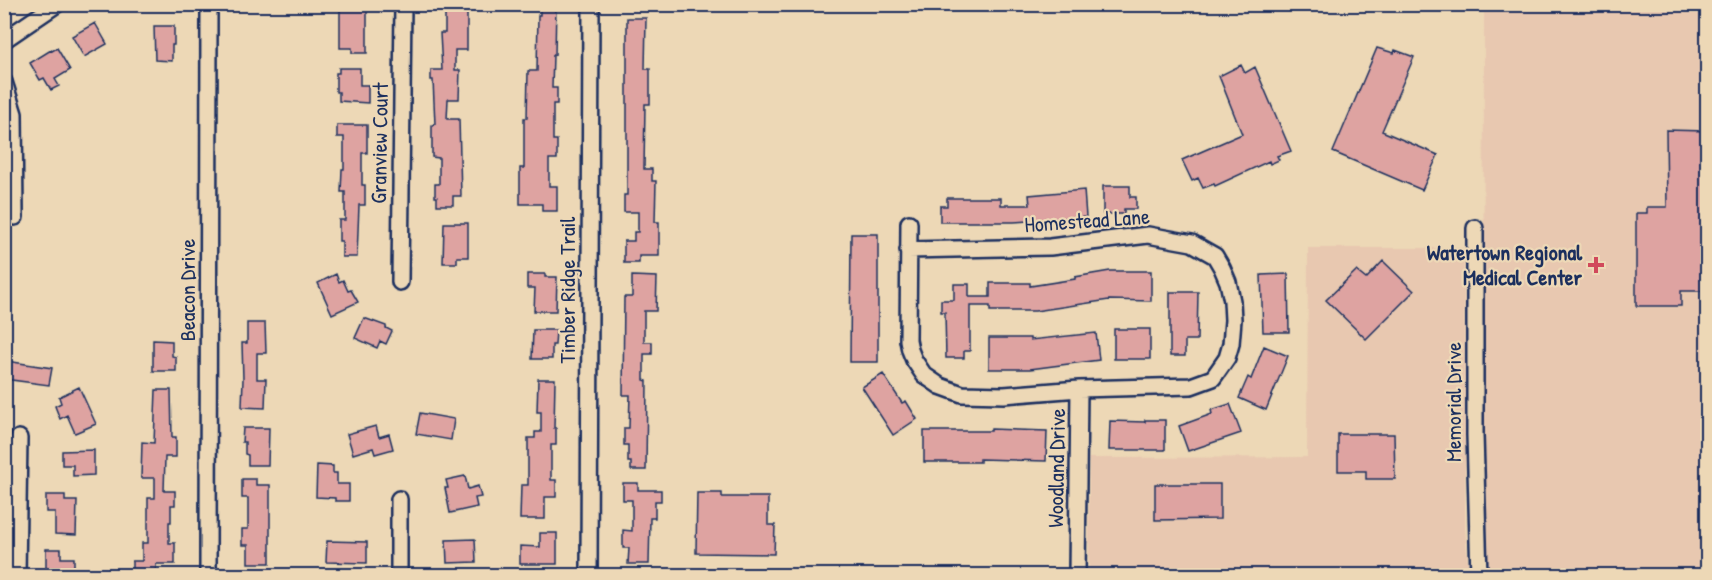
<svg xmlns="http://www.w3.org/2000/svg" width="1712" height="580" font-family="'Patrick Hand',sans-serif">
<rect width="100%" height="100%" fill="#edd8b6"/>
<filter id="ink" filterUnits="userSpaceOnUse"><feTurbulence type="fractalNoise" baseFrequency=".0167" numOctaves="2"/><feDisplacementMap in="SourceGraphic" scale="12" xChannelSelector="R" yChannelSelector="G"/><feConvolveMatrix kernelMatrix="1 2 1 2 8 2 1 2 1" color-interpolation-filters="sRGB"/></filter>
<g filter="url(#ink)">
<!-- built -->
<path fill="#e8c8b0" d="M1484 5H1707V575H1490L1486 554 1483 506Z
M1308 248H1464L1465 477V528L1469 575 1089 576V458L1307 457Z"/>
<!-- building -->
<path fill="#dea3a1" stroke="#1b2f5e" stroke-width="1.5" d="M340 4H367V53H352V48H340Z
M540 4H556L555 55H553L552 88H557V104H553V140H557V159H549V186H557V211H542V204H520V168H524V118H527L528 71H537L538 15H540Z
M445 12H467V50H455V70H460L459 99H448L447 119H459L461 196H453V205H437V197H435V184H439V158L432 157V125L435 124 433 80H431V70H442L440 33H445Z
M627 18H646L645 69H650V104H645L644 169H652V181H656L655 222H659V256H639V263H624V241H634V232H638V212H624V195H627Z
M95 23 107 44 84 57 72 36Z
M154 26H174V45H172V61L155 60Z
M57 48 70 70 55 79 59 86 51 90 44 78 40 80 30 63 51 50 52 51Z
M1377 48 1394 53 1395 50 1414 57 1382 131 1438 155 1422 190 1333 152Z
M1241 65 1245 73 1255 67 1291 151 1277 156 1279 160 1270 164 1269 161 1215 186 1214 184 1203 188 1198 178 1192 181 1182 160 1242 134 1219 76Z
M339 68H360V85H368V103L339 101V92H336V73H339Z
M337 125H367V153H362V185H365V205H359L357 257H342V241H339V220H345V192H341L342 169H344V137H337Z
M1666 130 1707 131V291H1681V306H1636V213H1647V207H1667Z
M1103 186H1130V197H1136V209H1124V214H1103Z
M1084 190 1086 217 1014 222H940V206H947V198H1001V205H1030L1029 195Z
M444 223H468V257H457V263H443Z
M851 234H878V362H850Z
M1383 261 1414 291 1366 339 1326 300 1356 271 1366 279Z
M1110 271H1151V301L1109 300 1035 311H990V306H970V351H964V358H946L945 312H941V300H954V284H969V297H990V283H1030V286L1075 279V277Z
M336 274 339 282 343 280 348 291 351 290 358 302 332 314 318 283Z
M527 274H545V277H557L556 311H534L535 288H527Z
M1288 274 1289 332H1263L1261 275Z
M632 276 657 277 656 311H644V342H652V354H644V380L647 381 646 470H631V462H628V445H624V428H629L630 395H623L624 297H632Z
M1170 292H1198L1197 340H1185V356H1170Z
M364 318 386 326V328L392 331 386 344 380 341 377 348 355 338Z
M247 323H265L266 353H257V379H266L265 408 242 407 243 379 242 343H247Z
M1114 329H1150V359H1114Z
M533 330H556L555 345H552V359H532Z
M1096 333 1099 360 1030 369H989V338H1030V340Z
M153 340 172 341V356L176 357V371H153Z
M1264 346 1288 356 1266 410 1239 398 1248 377 1251 379Z
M6 361 52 368 49 385 4 379Z
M883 374 902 403 906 401 917 419 893 435 862 387Z
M538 379H555L554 428H556V445H551V480H556V497H545V519H520L521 485H528V438H535V432H541V412H537Z
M79 387 96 424 75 433 67 415 60 419 55 406 61 403 59 397Z
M156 390H171L172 437H176V457H165L164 491H175V505H171V522H169V543H175V564H156V576H132V561H142V543H148V498H155V478H141L142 442 154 443Z
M1230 404 1241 433 1188 451 1179 426 1212 414 1211 410Z
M420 413 454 419 451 440 416 434Z
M1145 420H1165V450H1109L1110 421 1145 422Z
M376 426 379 437 389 434 393 449 375 454 373 448 353 454 347 434Z
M243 428H269L268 465H248V455L245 454V442H242Z
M991 429 1047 431 1046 461 980 459V462H924V431H991Z
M1338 434H1394L1395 479H1366V471H1338Z
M94 450V475L73 476V465H62V451Z
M317 465 333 466V473H337V484H349V501H335V498L316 497Z
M465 476 468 489 478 486 481 497 475 498 477 507 450 513 445 488H448L446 480Z
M242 479H256V485H270V563H248V545H242V529H248V498H242Z
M623 483H638V490H661V501H655V518H650L649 564H628L629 548H623V530L632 531V500H623Z
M1155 484H1220V519L1155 520Z
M697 493H722V497H768V525H775L774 554 696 553Z
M46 495H65V501H77L76 535 55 534V512H46Z
M540 533H557V564H520V546L540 547Z
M475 539 476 562 447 563 446 540Z
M327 541 367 542V563L326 562Z
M46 549H61V558H74V576H52V570H46Z"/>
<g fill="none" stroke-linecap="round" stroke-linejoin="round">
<!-- street casing -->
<g stroke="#1b2f5e" stroke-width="20">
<path id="street" d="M4 40 57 4
M4 82 14 114 15 217
M1475 228V435L1479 576
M908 250 1050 247 1148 235 1192 243 1215 256 1222 268 1228 282 1232 301 1233 320 1231 344 1227 358 1213 378 1191 386 1079 389 1004 395 962 394 940 386 924 375 914 360 910 350 908 340 909 223
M400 282 403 4
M17 576 19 438
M208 576 209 4
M399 576V499
M589 576 591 4
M1077 576 1079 389"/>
</g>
<!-- street -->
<use href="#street" stroke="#edd8b6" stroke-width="15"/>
</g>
</g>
<!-- markers -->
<path fill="#d1495b" stroke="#edd8b6" stroke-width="2" d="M1593 256h6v6h6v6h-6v6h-6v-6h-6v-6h6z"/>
<g text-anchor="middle" stroke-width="4.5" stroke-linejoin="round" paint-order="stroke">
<!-- street labels -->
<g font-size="22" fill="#1b2f5e" stroke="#edd8b6">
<text transform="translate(379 143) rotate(-89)" y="8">Granview Court</text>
<text transform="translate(1087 220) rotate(-4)" y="8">Homestead Lane</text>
<text transform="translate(187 290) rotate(-90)" y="8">Beacon Drive</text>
<text transform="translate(567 290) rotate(-90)" y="8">Timber Ridge Trail</text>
<text transform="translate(1453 402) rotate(-90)" y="8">Memorial Drive</text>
<text transform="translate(1056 468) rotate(-89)" y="8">Woodland Drive</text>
</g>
<!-- poi labels -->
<g font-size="22" font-weight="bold" fill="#1b2f5e" stroke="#edd8b6" text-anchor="end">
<text x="1582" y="260">Watertown Regional<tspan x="1582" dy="25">Medical Center</tspan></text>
</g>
</g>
<!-- margin -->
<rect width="1712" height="580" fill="none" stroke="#edd8b6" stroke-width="24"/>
<rect x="12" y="12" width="1688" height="556" fill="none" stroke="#1b2f5e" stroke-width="2" filter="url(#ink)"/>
</svg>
